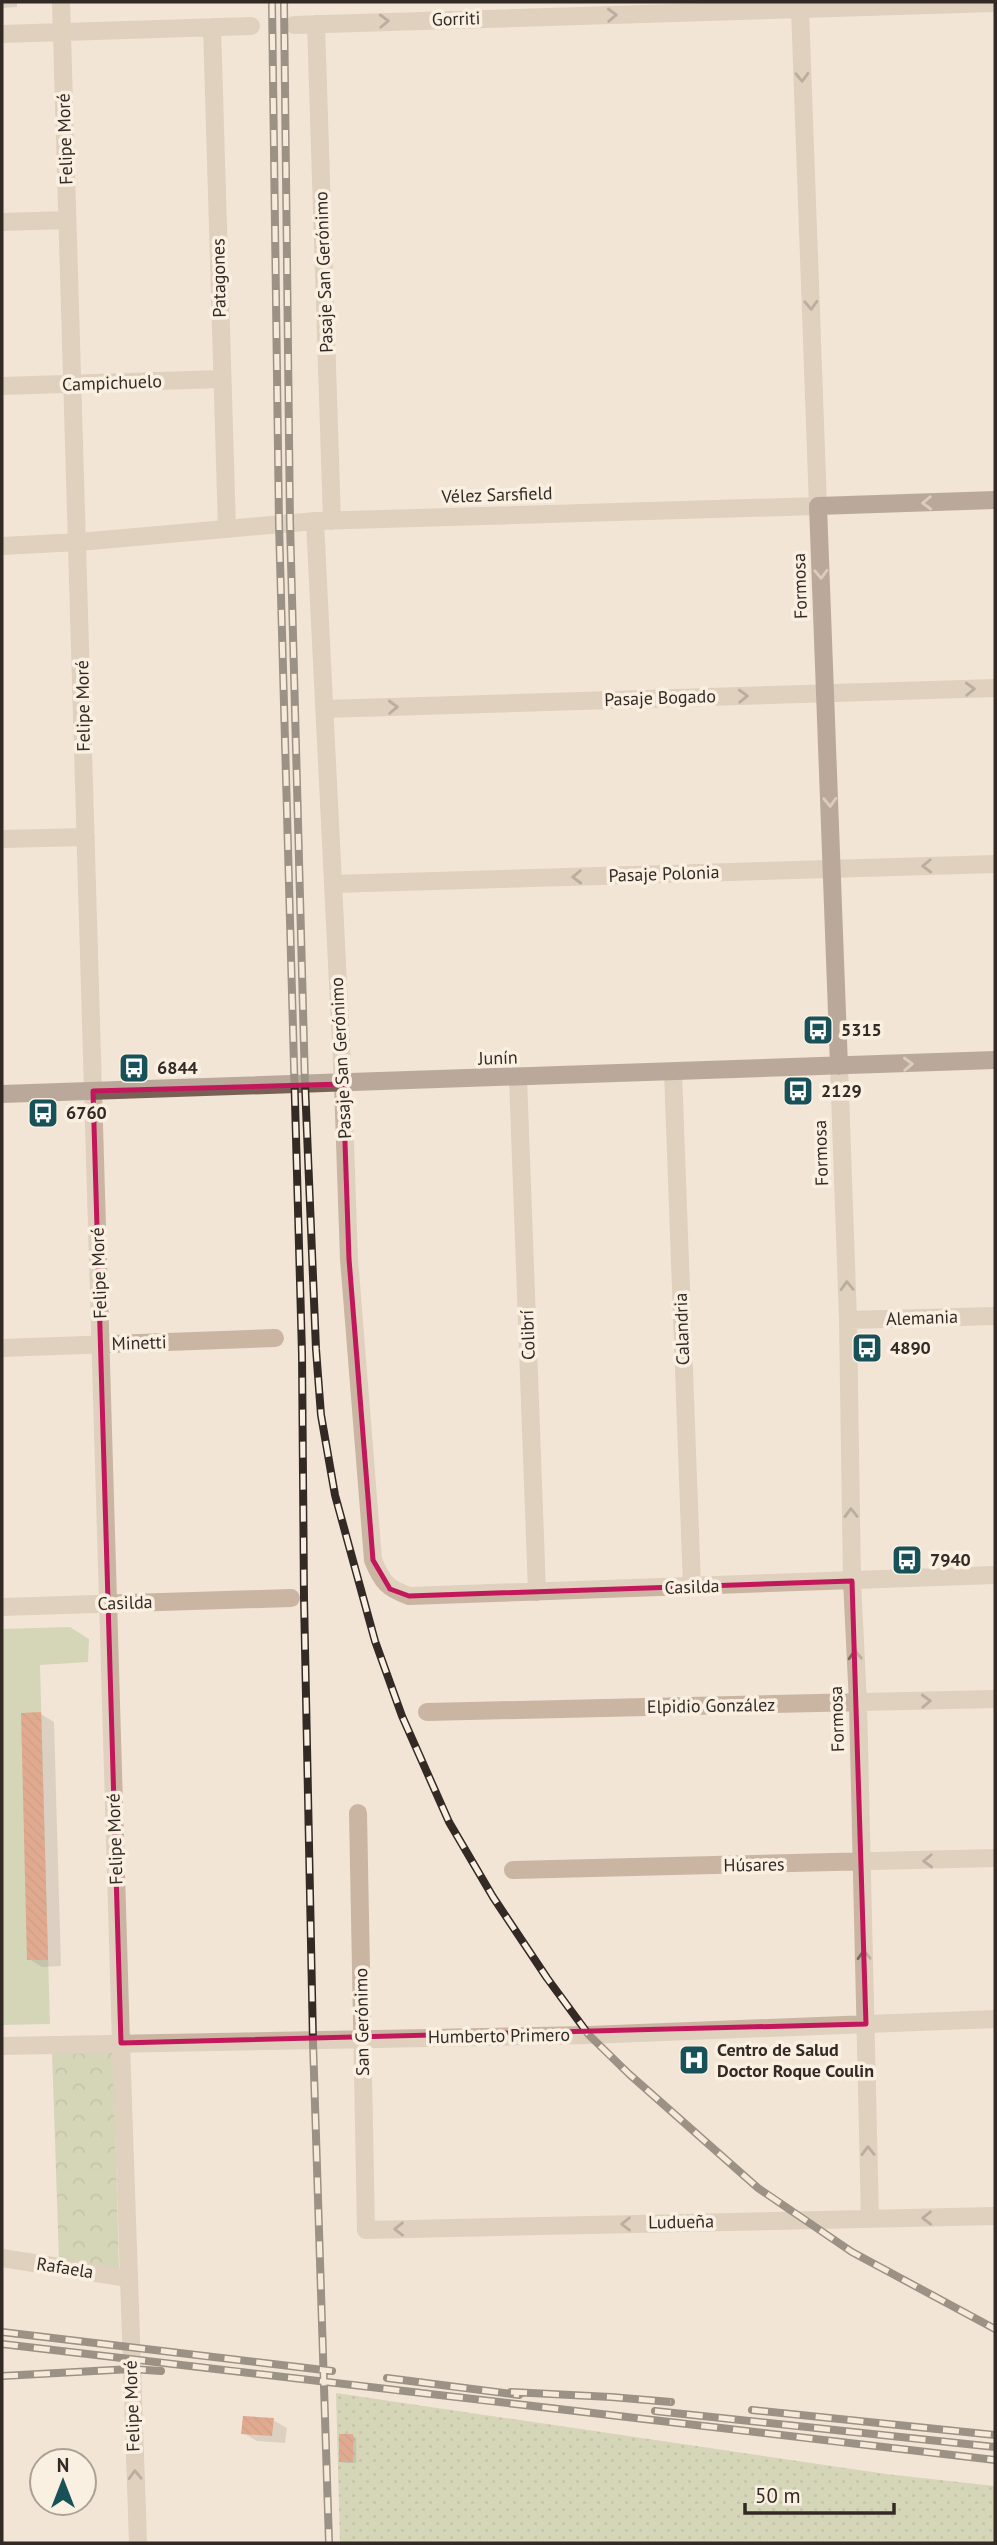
<svg xmlns="http://www.w3.org/2000/svg" width="997" height="2545" font-family="'PT Sans',sans-serif">
<defs>
<pattern id="grass-dots" width="8" height="8" patternUnits="userSpaceOnUse" patternTransform="scale(1.75)"><rect width="8" height="8" fill="#b1c196"/><path d="M2 2h.1M6 6h.1" fill="none" stroke="#919d7a" stroke-width="1.8" stroke-linecap="round"/></pattern>
<pattern id="forest-crowns" width="20" height="18" patternUnits="userSpaceOnUse" patternTransform="scale(1.75)"><rect width="20" height="18" fill="#b1c196"/><path d="M2 6a3 3 0 1 1 6 0M12 15a3 3 0 1 1 6 0" fill="none" stroke="#919d7a"/></pattern>
<pattern id="building-back-hatch" width="6" height="6" patternUnits="userSpaceOnUse" patternTransform="scale(1.75)"><rect width="6" height="6" fill="#cd6139"/><path d="M-1 5l2 2M0 0l6 6M5-1l2 2" fill="none" stroke="#a75030"/></pattern>
</defs>
<rect width="100%" height="100%" fill="#f2e5d6"/>
<!-- grass -->
<path fill="url(#grass-dots)" d="M336 2393 886 2474 995 2486V2543H340Z"/>
<!-- forest -->
<path fill="url(#forest-crowns)" d="M113 2051 119 2268 59 2260 52 2052Z"/>
<!-- pitch -->
<path fill="#b1c196" d="M70 1627 89 1639 88 1662 40 1665 50 2024 2 2025V1629Z"/>
<!-- shadow -->
<path fill="#0003" d="M2 2H17V7L2 8Z
M41 1714 54 1722 61 1966 42 1967 29 1959Z
M273 2420 287 2428 285 2443 257 2441 243 2433Z
M352 2435 356 2438V2463H344L340 2461Z"/>
<!-- building -->
<path fill="url(#building-back-hatch)" d="M41 1712 48 1960H27L21 1713Z
M243 2416 274 2418 272 2436 241 2434Z
M339 2434H353V2462H339Z"/>
<g fill="none" stroke-linecap="round" stroke-linejoin="round">
<!-- minor -->
<path stroke="#cab5a2" stroke-width="18" d="M61 2 121 2043 138 2543
M316 24 332 521
M294 25 995 3
M212 27 227 529
M2 34 251 26
M2 222 67 220
M2 386 221 379
M315 521 343 1084 349 1259 373 1560C382 1582 387 1588 409 1596L995 1575
M2 546 79 542 315 521 818 506 800 9 802 2
M325 709 995 688
M2 839 86 837
M333 884 995 864
M839 1066 848 1320 852 1581 858 1703 870 2219
M673 1072 692 1587
M518 1078 537 1592
M848 1320 995 1316
M2 1348 275 1338
M2 1607 291 1598
M427 1712 995 1699
M358 1813 366 2230 995 2216
M513 1870 995 1858
M2 2046 589 2035 995 2019
M2 2258 128 2278"/>
<!-- major -->
<path stroke="#776155" stroke-width="18" d="M839 1066 818 506 995 500
M2 1094 995 1060"/>
<!-- rail casing -->
<g stroke="#342a25" stroke-width="8">
<path id="rail" d="M272 2 279 524 302 1354 304 1598 313 2042 329 2543
M284 2 290 523 305 1084 316 1349 321 1415 335 1495 375 1641 402 1716 449 1822 493 1897 547 1978 589 2035 629 2074 758 2188 852 2252 995 2329
M2 2332 332 2371
M2 2344 995 2460
M2 2376 131 2369 161 2371
M387 2378 519 2395
M511 2392 611 2397 671 2402
M752 2410 995 2435
M655 2411 995 2447"/>
</g>
<!-- rail -->
<use href="#rail" stroke="#faf0e2" stroke-width="5" stroke-dasharray="16" stroke-linecap="butt"/>
</g>
<!-- one-way arrows -->
<defs><path id="oneway-chevron" d="M-2-3.5L2.5 0L-2 3.5" fill="none" stroke-width="1.6" stroke-linecap="round" stroke-linejoin="round" transform="scale(1.75)"/></defs>
<g stroke="#78695d">
<use href="#oneway-chevron" transform="translate(612 15) rotate(-2)"/>
<use href="#oneway-chevron" transform="translate(384 21) rotate(-2)"/>
<use href="#oneway-chevron" transform="translate(802 77) rotate(88)"/>
<use href="#oneway-chevron" transform="translate(811 305) rotate(88)"/>
<use href="#oneway-chevron" transform="translate(970 689) rotate(-2)"/>
<use href="#oneway-chevron" transform="translate(743 696) rotate(-2)"/>
<use href="#oneway-chevron" transform="translate(393 707) rotate(-2)"/>
<use href="#oneway-chevron" transform="translate(927 866) rotate(178)"/>
<use href="#oneway-chevron" transform="translate(577 877) rotate(178)"/>
<use href="#oneway-chevron" transform="translate(847 1286) rotate(-92)"/>
<use href="#oneway-chevron" transform="translate(851 1513) rotate(-91)"/>
<use href="#oneway-chevron" transform="translate(855 1655) rotate(-93)"/>
<use href="#oneway-chevron" transform="translate(926 1701) rotate(-2)"/>
<use href="#oneway-chevron" transform="translate(928 1861) rotate(178)"/>
<use href="#oneway-chevron" transform="translate(864 1955) rotate(-92)"/>
<use href="#oneway-chevron" transform="translate(868 2151) rotate(-91)"/>
<use href="#oneway-chevron" transform="translate(927 2218) rotate(179)"/>
<use href="#oneway-chevron" transform="translate(626 2224) rotate(179)"/>
<use href="#oneway-chevron" transform="translate(399 2229) rotate(179)"/>
<use href="#oneway-chevron" transform="translate(135 2475) rotate(-92)"/>
</g>
<g stroke="#bfb0a3">
<use href="#oneway-chevron" transform="translate(927 503) rotate(178)"/>
<use href="#oneway-chevron" transform="translate(821 574) rotate(88)"/>
<use href="#oneway-chevron" transform="translate(830 802) rotate(88)"/>
<use href="#oneway-chevron" transform="translate(908 1064) rotate(-2)"/>
</g>
<!-- marked area -->
<path d="M0 0H997V2545H0ZM343 1084 349 1259 373 1560 390 1589 409 1596 852 1581 866 2024 121 2043 93 1091Z" fill="#f2e5d6" fill-opacity=".55" fill-rule="evenodd"/>
<path fill="none" stroke="#c2185b" stroke-width="5" stroke-linejoin="round" d="M343 1084 349 1259 373 1560 390 1589 409 1596 852 1581 866 2024 121 2043 93 1091Z"/>
<!-- icons -->
<defs>
<g id="bus-square" transform="scale(1.575)"><rect x="-9" y="-9" width="18" height="18" rx="4" fill="#185157" stroke="#faf0e2"/><path d="M-5-6H5V4H4V6H2V4H-2V6H-4V4H-5ZM-3.5-4V0h7V-4ZM-3.5 1.2v1.5H-2V1.2ZM2 1.2v1.5H3.5V1.2Z" fill="#fff"/></g>
<g id="hospital-square" transform="scale(1.575)"><rect x="-9" y="-9" width="18" height="18" rx="4" fill="#185157" stroke="#faf0e2"/><path d="M-5-5h3v3.5h4V-5h3V5h-3V1.5h-4V5h-3Z" fill="#fff"/></g>
</defs>
<g fill-rule="evenodd">
<use href="#bus-square" x="818" y="1030"/>
<use href="#bus-square" x="134" y="1068"/>
<use href="#bus-square" x="798" y="1091"/>
<use href="#bus-square" x="43" y="1113"/>
<use href="#bus-square" x="867" y="1348"/>
<use href="#bus-square" x="907" y="1560"/>
<use href="#hospital-square" x="694" y="2060"/>
</g>
<g text-anchor="middle" stroke-width="7" stroke-linejoin="round" paint-order="stroke">
<!-- street labels -->
<g font-size="18" fill="#342a25" stroke="#faf0e2">
<text transform="translate(456 19) rotate(-2)" y="6">Gorriti</text>
<text transform="translate(65 139) rotate(-92)" y="6">Felipe Moré</text>
<text transform="translate(324 272) rotate(-92)" y="6">Pasaje San Gerónimo</text>
<text transform="translate(219 278) rotate(-91)" y="6">Patagones</text>
<text transform="translate(112 383) rotate(-2)" y="6">Campichuelo</text>
<text transform="translate(497 495) rotate(-2)" y="6">Vélez Sarsfield</text>
<text transform="translate(800 586) rotate(-92)" y="6">Formosa</text>
<text transform="translate(660 698) rotate(-2)" y="6">Pasaje Bogado</text>
<text transform="translate(83 706) rotate(-91)" y="6">Felipe Moré</text>
<text transform="translate(664 874) rotate(-2)" y="6">Pasaje Polonia</text>
<text transform="translate(341 1058) rotate(-93)" y="6">Pasaje San Gerónimo</text>
<text transform="translate(498 1058) rotate(-2)" y="6">Junín</text>
<text transform="translate(821 1153) rotate(-92)" y="6">Formosa</text>
<text transform="translate(99 1273) rotate(-92)" y="6">Felipe Moré</text>
<text transform="translate(922 1318) rotate(-2)" y="6">Alemania</text>
<text transform="translate(682 1329) rotate(-92)" y="6">Calandria</text>
<text transform="translate(528 1335) rotate(-92)" y="6">Colibrí</text>
<text transform="translate(139 1343) rotate(-2)" y="6">Minetti</text>
<text transform="translate(692 1587) rotate(-2)" y="6">Casilda</text>
<text transform="translate(125 1603) rotate(-2)" y="6">Casilda</text>
<text transform="translate(711 1706) rotate(-1)" y="6">Elpidio González</text>
<text transform="translate(837 1719) rotate(-92)" y="6">Formosa</text>
<text transform="translate(115 1839) rotate(-92)" y="6">Felipe Moré</text>
<text transform="translate(754 1865) rotate(-1)" y="6">Húsares</text>
<text transform="translate(362 2022) rotate(-91)" y="6">San Gerónimo</text>
<text transform="translate(499 2036) rotate(-1)" y="6">Humberto Primero</text>
<text transform="translate(681 2222) rotate(-1)" y="6">Ludueña</text>
<text transform="translate(65 2268) rotate(9)" y="6">Rafaela</text>
<text transform="translate(132 2406) rotate(-92)" y="6">Felipe Moré</text>
</g>
<!-- poi labels -->
<g font-size="18" font-weight="bold" fill="#342a25" stroke="#faf0e2" text-anchor="start">
<text x="841" y="1036">5315</text>
<text x="157" y="1074">6844</text>
<text x="821" y="1097">2129</text>
<text x="66" y="1119">6760</text>
<text x="890" y="1354">4890</text>
<text x="930" y="1566">7940</text>
<text x="717" y="2056">Centro de Salud<tspan x="717" dy="21">Doctor Roque Coulin</tspan></text>
</g>
</g>
<!-- border -->
<rect width="997" height="2545" fill="none" stroke="#342a25" stroke-width="7"/>
<!-- north arrow -->
<g transform="translate(63 2482)"><circle r="33" fill="#faf0e2" stroke="#aba196" stroke-width="2"/>
<path d="M0-5L12 26L0 18L-12 26Z" fill="#185157"/>
<text y="-10" font-size="19" font-weight="bold" text-anchor="middle" fill="#342a25">N</text>
</g>
<!-- scale -->
<path d="M745 2503v10h149v-10" fill="none" stroke="#342a25" stroke-width="3.5"/>
<text x="755" y="2503" font-size="21" fill="#342a25" stroke="#faf0e2" stroke-width="5" paint-order="stroke">50 m</text>
</svg>
